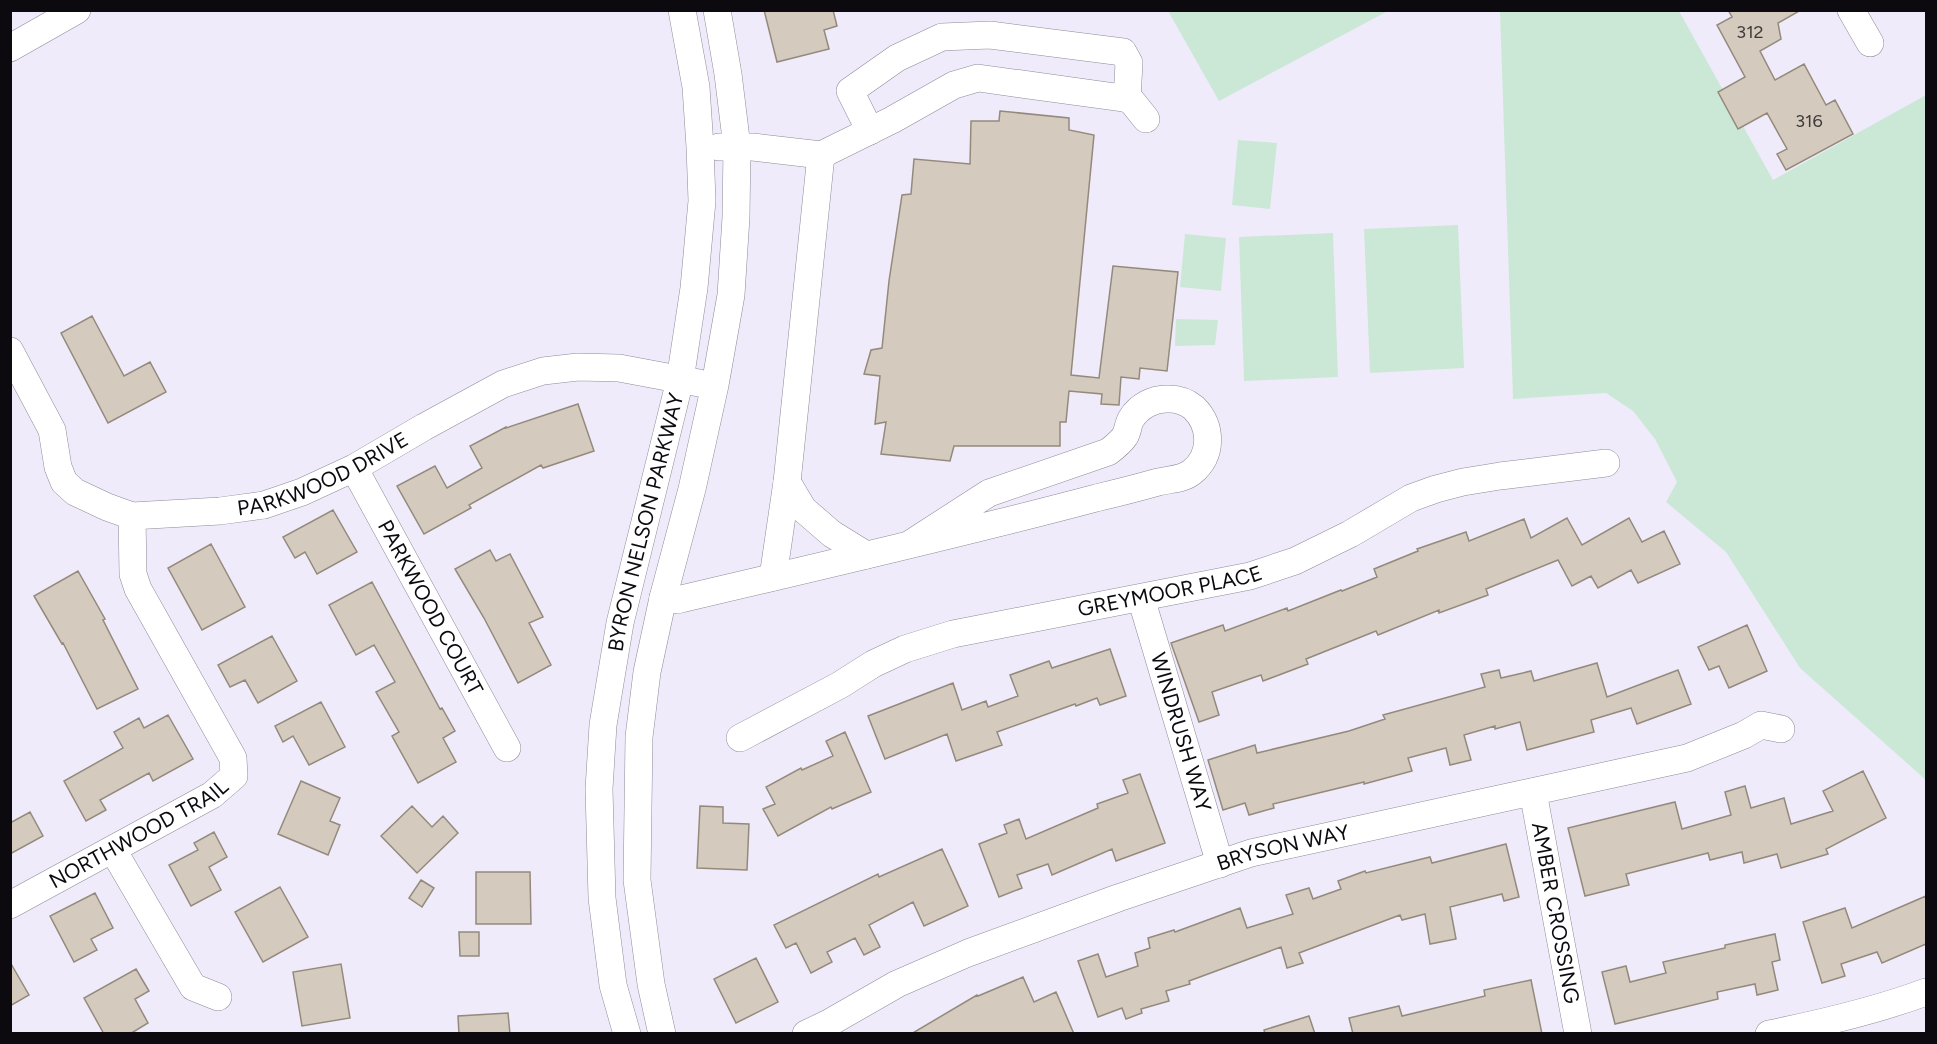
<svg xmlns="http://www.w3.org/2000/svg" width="1937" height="1044" font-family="Figtree,sans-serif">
<rect width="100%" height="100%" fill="#f0ebfa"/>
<!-- green -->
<path fill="#cbe8d7" d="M1168 11H1388L1219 101Z
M1500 11H1679L1773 180 1926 95V780L1800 668 1726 552 1666 502 1677 482 1655 439 1633 411 1606 393 1513 399Z
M1238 140 1277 143 1270 209 1232 205Z
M1458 225 1464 368 1370 373 1364 229Z
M1333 233 1338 377 1244 381 1239 237Z
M1185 234 1226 238 1221 291 1180 287Z
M1176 319 1218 320 1215 345 1175 346Z"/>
<!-- building -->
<path fill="#d4cabd" stroke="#938a7d" stroke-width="1.5" d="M764 10H833L837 26 824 30 829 49 777 62Z
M1728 10H1801L1778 23 1781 39 1760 51 1775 80 1804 64 1826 105 1835 100 1853 134 1786 170 1777 154 1787 149 1767 113 1738 129 1718 92 1745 77 1717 25 1732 17Z
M1000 111 1069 118V130L1094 135 1071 375 1099 378 1113 266 1178 272 1167 371 1140 368 1139 379 1121 377 1119 405 1101 404 1102 394 1069 391 1066 422H1060V446H954L950 461 881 454 886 422 875 424 880 376 864 374 871 350 882 348 889 281 902 195 911 194 914 159 970 164 971 121H999Z
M92 316 124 376 150 362 166 392 108 423 61 333Z
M578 404 594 451 543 468 541 465 469 505 471 508 424 534 397 486 435 466 447 488 482 468 470 446 506 427V428Z
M333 510 357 552 317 574 305 552 295 558 283 537Z
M1567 518 1582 545 1629 518 1642 542 1664 531 1680 564 1638 583 1631 570 1598 588 1591 576 1572 586 1558 560 1486 589 1488 595 1439 613V610L1378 635 1376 631 1306 659 1308 664 1263 681 1261 675 1212 692 1219 715 1199 722 1171 643 1223 625 1225 631 1287 608 1288 611 1341 590 1342 591 1377 577 1374 569 1418 551 1417 549 1466 532 1469 541 1524 519 1531 538Z
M211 544 245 607 202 630 168 568Z
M490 550 496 561 510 554 543 617 529 623 551 665 518 683 484 618 455 569Z
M78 571 105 619 103 620 138 689 97 709 63 643 62 644 34 596Z
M372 582 440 709 442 708 455 731 443 738 456 762 418 783 392 736 399 732 376 692 395 682 374 645 356 655 329 605Z
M1747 625 1767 671 1729 688 1719 666 1709 670 1698 647Z
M272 636 297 681 258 703 245 680 230 687 218 665Z
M1110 649 1126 696 1100 705 1097 698 1076 706 1075 704 997 732 1002 745 956 761 947 734 885 759 868 716 953 683 962 710 986 701 988 707 1018 696 1010 675 1049 661 1052 668Z
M1597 663 1607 697 1678 670 1691 704 1637 724 1631 708 1591 720 1594 732 1527 750 1520 722 1495 729V726L1464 735 1471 760 1450 765 1446 748 1408 758 1412 771 1364 784V782L1273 804 1274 808 1249 815 1245 803 1223 810 1208 760 1255 745 1257 753 1349 731 1385 719 1383 715 1485 687 1481 674 1499 670 1501 678 1531 671 1534 681Z
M321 702 345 747 309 765 293 736 283 742 275 726Z
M168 715 193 759 153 781 149 773 100 800 106 810 86 821 64 781 123 748 114 732 139 718 144 728Z
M845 732 871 792 832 809 831 807 778 836 763 809 775 804 766 787 801 768 802 770 833 756 826 741Z
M1863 771 1886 818 1826 849 1828 854 1781 868 1777 854 1744 863 1742 852 1710 860 1708 853 1626 874 1629 885 1585 896 1568 828 1675 802 1682 829 1731 815 1725 792 1745 786 1751 808 1784 798 1791 824 1833 811 1823 791Z
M1140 774 1165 843 1116 861 1112 849 1052 875 1048 864 1017 875 1022 888 999 897 979 844 1007 833 1004 825 1019 819 1026 839 1098 808 1097 804 1128 793 1123 780Z
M301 781 340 798 330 821 340 825 328 855 278 834Z
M412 806 432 827 443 816 458 833 417 873 381 836Z
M700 806 723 807V823L749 824 747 870 697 868Z
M30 812 43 836 10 854V823Z
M214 832 227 857 209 867 221 890 191 906 169 865 198 850 194 843Z
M1506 844 1519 897 1504 901 1502 894 1450 907 1456 939 1430 944 1425 914 1402 920 1400 915 1299 953 1303 963 1287 968 1281 947 1189 981 1190 984 1166 991 1169 1001 1141 1009 1142 1013 1126 1019 1122 1008 1098 1017 1078 961 1098 954 1106 977 1138 966 1135 953 1150 948 1148 938 1174 930 1175 932 1240 908 1247 928 1293 914 1286 895 1309 888 1313 899 1341 889 1338 881 1365 871 1366 873 1430 857 1432 863Z
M942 849 968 906 924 926 913 902 869 925 880 947 864 955 855 938 827 952 832 962 811 973 796 943 786 948 774 925 878 874 879 877Z
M476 872H530L531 924H476Z
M421 880 434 888 422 907 409 898Z
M280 887 308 937 263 962 235 912Z
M95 893 113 928 91 939 97 950 74 962 50 916Z
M1926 896V944L1882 963 1877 952 1841 964 1845 976 1822 983 1803 922 1845 908 1852 928Z
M459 932H479V956H460Z
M1775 934 1780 960 1772 962 1778 990 1757 995 1755 984 1717 992 1718 999 1615 1024 1602 972 1626 966 1630 982 1666 973 1663 962 1725 948V945Z
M756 958 778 1002 736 1023 714 979Z
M10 962 29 995 10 1006Z
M341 964 350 1018 302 1026 293 972Z
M136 969 149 991 135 999 148 1023 130 1034H104L84 998Z
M1023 977 1034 1002 1056 992 1074 1034H911L977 995 978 996Z
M1531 980 1542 1034H1353L1349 1018 1399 1006 1402 1016 1485 996 1484 990Z
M508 1013 510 1034H459L458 1016Z
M1309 1016 1315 1034H1265L1264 1030Z"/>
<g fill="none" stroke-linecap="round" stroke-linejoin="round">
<!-- minor casing -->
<g stroke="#8e8a98" stroke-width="28">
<g id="minor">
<path d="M1851 10 1870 43"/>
<path d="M10 48 77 10"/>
<path d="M870 131 850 91 897 58 942 37 990 35 1123 52 1129 63 1127 99"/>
<path d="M719 147H753L821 155 892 120 954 85 978 78 1130 99 1146 119"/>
<path id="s1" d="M10 351 52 430 58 467 64 482 75 492 107 507 132 516 220 511 264 505 302 492 354 468 424 427 503 384 543 371 578 367 619 368 699 383"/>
<path id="s2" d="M354 468 507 748"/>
<path d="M787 482 803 509 832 534 866 555"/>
<path d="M773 577 787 482 821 155"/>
<path d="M663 598 677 600C816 567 957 535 1096 498 1117 493 1137 488 1158 482 1170 479 1182 480 1192 472 1213 455 1212 426 1194 408 1187 402 1178 399 1169 399 1154 398 1139 406 1131 419 1128 424 1128 431 1125 436 1120 443 1115 447 1108 452L989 493 910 544"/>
<path id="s3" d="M1141 598 1220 864"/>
<path id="s4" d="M740 738 840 685 873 664 905 649 953 634 1250 576 1295 561 1350 534 1411 498 1436 489 1463 482 1500 476 1606 463"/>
<path id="s5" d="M1533 792 1578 1034"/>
<path d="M113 850 193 987 218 997"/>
<path id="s6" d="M10 905 212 795 234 776 233 758 138 589 133 574 132 516"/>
<path id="s7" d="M627 1034 613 985 602 898 599 789 603 725 620 623 680 380 694 288 702 201 700 147 696 87 682 10"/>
<path d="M662 1034 651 984 637 880 639 737 647 672 663 598 692 489 715 385 731 295 736 217 737 147 728 74 717 10"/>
<path id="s8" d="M806 1034 829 1023 897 984 968 953 1118 898 1251 853 1687 758 1744 735 1761 725 1781 729"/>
<path d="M1769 1034C1823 1023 1875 1011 1926 992"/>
</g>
</g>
<!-- minor -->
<use href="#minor" stroke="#fff" stroke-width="27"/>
</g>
<g text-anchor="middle" stroke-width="5" stroke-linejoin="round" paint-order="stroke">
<!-- number labels -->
<g font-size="18" fill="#3e3a3a">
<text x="1750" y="38">312</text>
<text x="1809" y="127">316</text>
</g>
<!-- street labels -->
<g font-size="21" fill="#0c0a0f" stroke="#f0ebfa">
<text dy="7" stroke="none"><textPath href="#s1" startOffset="418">PARKWOOD DRIVE</textPath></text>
<text dy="7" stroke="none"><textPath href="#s7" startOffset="519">BYRON NELSON PARKWAY</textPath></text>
<text dy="7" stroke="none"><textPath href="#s4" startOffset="459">GREYMOOR PLACE</textPath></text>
<text dy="7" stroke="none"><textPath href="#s2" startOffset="159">PARKWOOD COURT</textPath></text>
<text dy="7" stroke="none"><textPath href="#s3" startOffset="140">WINDRUSH WAY</textPath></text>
<text dy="7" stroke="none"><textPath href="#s6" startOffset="147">NORTHWOOD TRAIL</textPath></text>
<text dy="7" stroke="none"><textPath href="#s8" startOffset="514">BRYSON WAY</textPath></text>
<text dy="7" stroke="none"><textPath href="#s5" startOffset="123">AMBER CROSSING</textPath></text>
</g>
</g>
<!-- border -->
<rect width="1937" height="1044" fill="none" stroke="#0c0a0f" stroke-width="24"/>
</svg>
